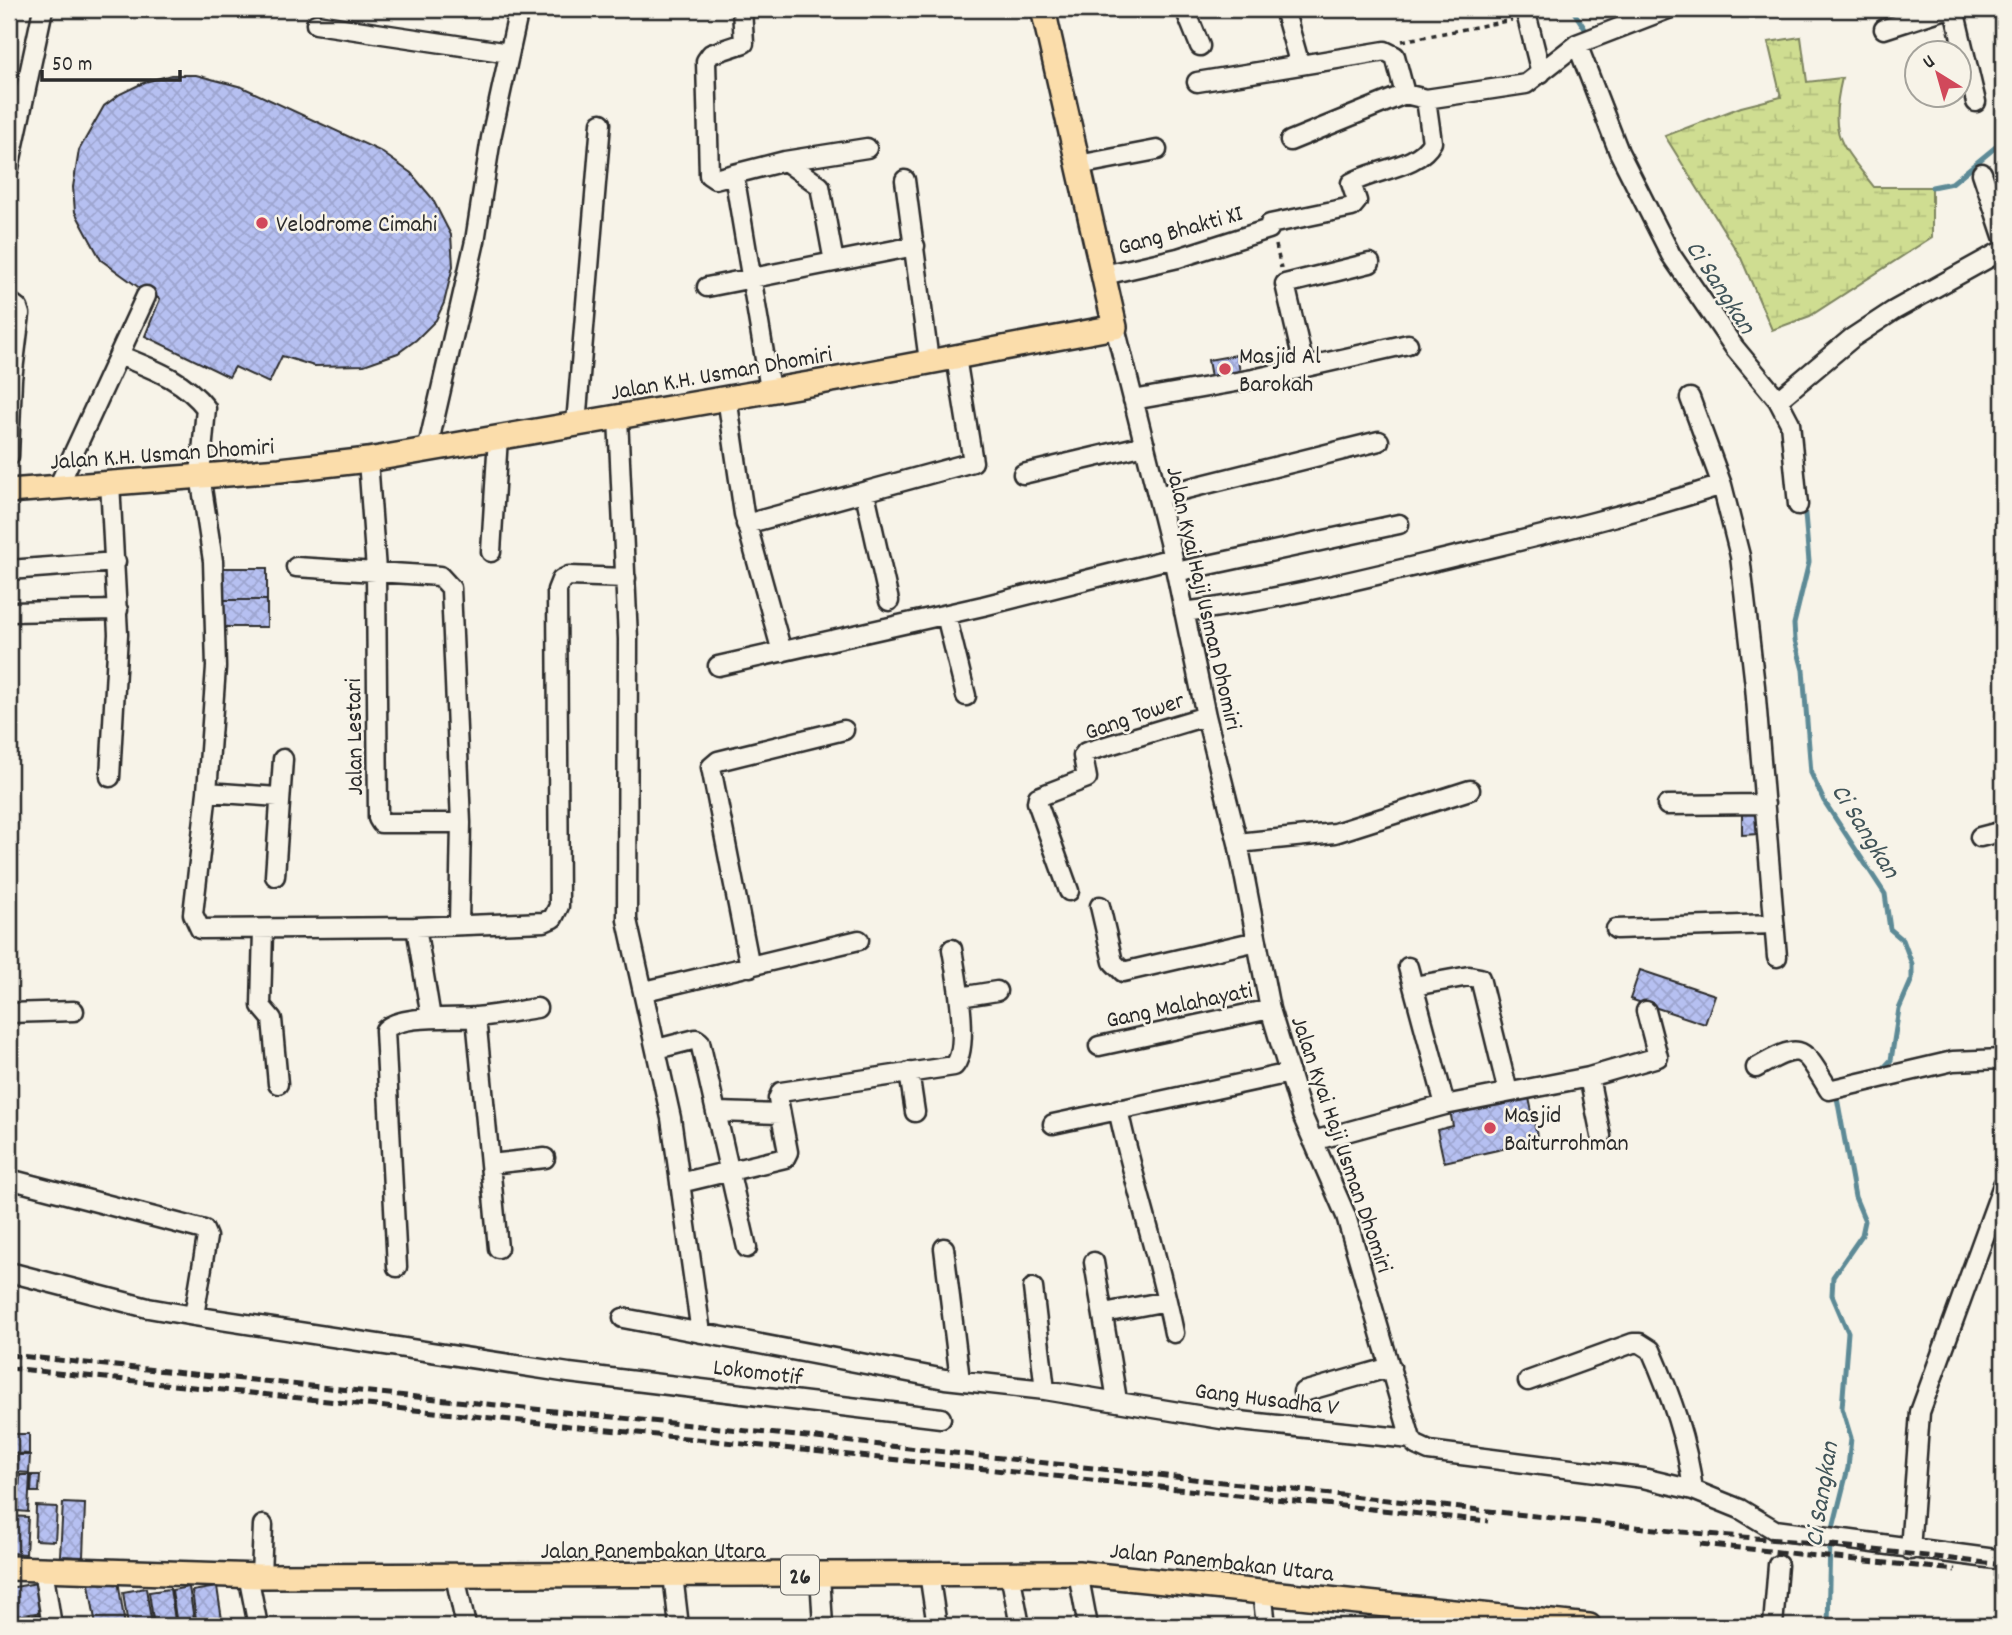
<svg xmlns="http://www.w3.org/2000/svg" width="2012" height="1635" font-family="Dekko,sans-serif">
<defs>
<pattern id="wetland-marsh" width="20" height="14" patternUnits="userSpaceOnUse" patternTransform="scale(1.75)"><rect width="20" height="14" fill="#cfdd91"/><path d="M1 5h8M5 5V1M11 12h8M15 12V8" fill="none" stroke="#b2be7d"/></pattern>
<pattern id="building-cross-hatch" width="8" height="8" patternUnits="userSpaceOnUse" patternTransform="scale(1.75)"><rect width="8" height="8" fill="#b6c0f1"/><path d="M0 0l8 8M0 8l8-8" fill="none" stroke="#9da5cf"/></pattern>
</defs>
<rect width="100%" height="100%" fill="#f7f3e8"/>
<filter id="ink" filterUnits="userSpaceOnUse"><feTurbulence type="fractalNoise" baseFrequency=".0143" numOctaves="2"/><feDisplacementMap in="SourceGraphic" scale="14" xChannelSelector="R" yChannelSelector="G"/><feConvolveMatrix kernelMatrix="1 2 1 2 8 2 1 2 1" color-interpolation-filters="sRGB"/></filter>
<g filter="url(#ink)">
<!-- wetland -->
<path fill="url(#wetland-marsh)" stroke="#7d845e" stroke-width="2" d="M1801 37 1807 82 1842 78C1828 136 1840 143 1874 187H1932V237L1810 316 1772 330 1741 258 1665 136 1741 107 1781 97 1768 42Z"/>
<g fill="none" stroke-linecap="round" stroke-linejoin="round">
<!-- stream -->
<path stroke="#5d8a96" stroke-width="5" d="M1572 9 1587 32 1590 57
M1932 187 1952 183 2003 141
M1804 502 1809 562 1794 624 1795 640 1803 670 1811 773 1824 801 1885 894 1890 929 1903 940 1912 964V979L1899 1009 1891 1060 1881 1071
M1828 1626 1830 1540 1848 1468 1851 1438 1842 1408 1848 1332 1832 1295 1833 1277 1862 1235 1865 1221 1855 1197 1836 1092"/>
</g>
<!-- building -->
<path fill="url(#building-cross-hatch)" stroke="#2b2b2b" stroke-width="2" d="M171 75H196L242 87 380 151 411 173 432 198 451 235 453 266 444 303 436 320 416 340 398 353 364 365 314 366 282 356 269 383 235 367 229 377 145 336 160 299 141 289 101 260 75 212 73 187 79 150 104 106 120 94 145 82Z
M1237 355 1241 378 1212 383 1208 360Z
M221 568H267V600H221Z
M221 600H267V627H221Z
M1742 811H1759V834L1742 835Z
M1640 970 1715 995 1705 1024 1630 999Z
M1528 1093 1538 1141 1444 1162 1437 1130 1453 1126 1450 1111Z
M9 1434H29V1454L9 1453Z
M9 1454 13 1455 12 1490H9Z
M17 1455H30L29 1473 16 1472Z
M20 1475H30L28 1512 18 1511Z
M32 1475H40L39 1492H31Z
M9 1492H18L17 1513H9Z
M63 1503 85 1504 83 1557 60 1556Z
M36 1506 57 1507 55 1541 35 1540Z
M9 1516 28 1517 26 1554 9 1553Z
M118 1580 125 1626H96L89 1584Z
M37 1583 42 1612 11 1617 9 1588Z
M189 1587 195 1626H177L172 1590Z
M217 1587 223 1626H197L192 1591Z
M146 1588 152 1626H128L123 1592Z
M170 1589 176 1626H154L149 1592Z
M42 1614 44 1626H16L15 1619Z"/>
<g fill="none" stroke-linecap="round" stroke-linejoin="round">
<!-- minor casing -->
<g stroke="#2b2b2b" stroke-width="23">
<path id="minor" d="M1185 9 1200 46
M1284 9 1299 62
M1525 9 1541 73
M1954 9 1976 102
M316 24 509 53
M1884 29 1946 9
M1577 44 1619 152 1671 255 1734 347 1778 400 1790 423 1798 505
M1197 82 1385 51 1395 56 1405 94
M1290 141 1405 94 1426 99 1526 84 1577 44 1668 9
M785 161 820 186 834 262
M1078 165 1157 150
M9 168 43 9
M1982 173 2003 236
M734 174 715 179 709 175 706 61 711 54 744 43 742 9
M905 180 929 361
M1104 275 1178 258 1269 229 1270 224 1352 207 1357 201 1351 183C1374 169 1419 168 1432 142L1426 99
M707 287 915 246
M9 301 18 308 20 314 12 379 9 456
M1115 327 1173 558 1206 716 1238 843 1270 1009 1302 1115 1346 1216 1411 1439 1416 1445 1429 1451 1643 1478 1693 1490 1740 1509 1775 1530 2003 1560
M119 355C153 369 183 379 206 408L200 475 213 561 216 667 207 792 193 914 200 929 416 927 544 922 553 918 559 906 557 590 561 580 569 576 626 578
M1304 366 1285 284 1370 263
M770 389 734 174 785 161 867 148
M727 397 744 514 782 652
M1690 398 1722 485 1740 556 1755 686 1777 957
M1133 400 1253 379 1408 344
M1778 400 1852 338 1893 311 2003 250
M618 417 628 639 627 920 671 1118 701 1333
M576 424 601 123
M427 451 475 241 491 138 519 9
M368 460 376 570 378 818 381 823H461
M1023 474 1145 445
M58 487 146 296
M865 493 889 601
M1158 496 1379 441
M746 524 973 462 956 357
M491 552 498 437
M296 567 440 576 451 588 461 823 459 924
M9 570 116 562
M1176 572 1399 524
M9 612 118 610
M1184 612C1280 600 1372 576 1465 554 1552 533 1638 512 1722 485
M946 615 966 696
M718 666 983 606 1173 558
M110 777 118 634 110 482
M207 792 278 797
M1667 805 1765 804
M1980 837 2003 831
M1238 843 1335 833 1470 790
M275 876 283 759
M1069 891 1037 802 1038 797 1087 778 1083 756 1086 752 1206 716
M1100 906 1113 962 1123 972 1257 941
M416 927 431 1018
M1616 929 1773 924
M263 930 261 1006 272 1019 278 1084
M750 967 711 767 718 761 844 730
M1408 967 1445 1105
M1414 986 1469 976 1480 978 1508 1092
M645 991 859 940
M960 997 997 991
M9 1013 74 1011
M476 1017 498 1248
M1099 1046 1270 1009
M657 1049 696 1039 700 1042 747 1248
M1756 1068C1803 1041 1802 1046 1829 1090L1953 1061 2003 1059
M909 1072 915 1112
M1589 1077 1601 1136
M1118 1109C1134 1185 1159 1257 1174 1333
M718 1112 781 1114
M1053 1124 1290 1073
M1313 1141 1445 1105 1589 1077 1658 1057 1646 1011
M490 1164 545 1158
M9 1179 204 1230 207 1237 194 1316
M680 1183 785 1158 788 1152 778 1099 781 1092 954 1066C971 1048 956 974 952 949
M944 1248 960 1380
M1094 1262 1117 1400
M397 1267 385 1030C401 1014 454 1019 476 1017 497 1015 517 1011 537 1008
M9 1272 148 1308 194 1316 569 1373 941 1418
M1033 1288 1045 1390 1221 1419 1411 1439
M1104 1313 1167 1301
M623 1318 945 1379 1045 1390
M1528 1381 1633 1343H1640L1651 1350C1671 1396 1687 1440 1693 1490
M1303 1392 1391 1367
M1910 1550 1920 1412 2003 1185
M43 1569 52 1626
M929 1573 937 1626
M1010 1573 1020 1626
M1078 1573 1088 1626
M248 1575 258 1626
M673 1575 679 1626
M820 1575 823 1626
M261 1576 263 1525
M455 1576 466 1626
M1262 1590 1266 1626
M1773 1626 1778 1565"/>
</g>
<!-- major casing -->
<g stroke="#2b2b2b" stroke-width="28">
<path id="major" d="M9 491 280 470 368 460 838 379 1115 327 1043 9
M9 1568 261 1576 1078 1573 1589 1626"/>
</g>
<!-- path -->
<path stroke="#2b2b2b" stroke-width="3.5" stroke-dasharray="5 5" stroke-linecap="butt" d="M1402 41 1512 20
M1276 245 1281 268"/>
<!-- minor -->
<use href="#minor" stroke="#f7f3e8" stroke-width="18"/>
<!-- major -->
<use href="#major" stroke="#fbddab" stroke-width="23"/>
<!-- rail -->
<path stroke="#2b2b2b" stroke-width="5" stroke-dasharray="10 5" stroke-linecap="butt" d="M9 1355 807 1437 1682 1532 1815 1543 2003 1565
M9 1368 1488 1521
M1700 1544 1955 1570"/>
</g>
</g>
<!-- markers -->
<g fill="#d1495b" stroke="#f7f3e8" stroke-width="2.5">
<circle cx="262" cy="223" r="7"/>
<circle cx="1225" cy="369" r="7"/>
<circle cx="1490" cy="1128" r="7"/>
</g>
<g text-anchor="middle" stroke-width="5" stroke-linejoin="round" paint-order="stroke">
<!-- shield labels -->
<rect fill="#f7f3e8" stroke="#686764" stroke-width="2" x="781" y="1555.5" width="38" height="39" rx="5"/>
<g font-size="23" font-weight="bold" fill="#2b2b2b">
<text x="800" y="1583">26</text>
</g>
<!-- poi labels -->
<g font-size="24" fill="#2b2b2b" stroke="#f7f3e8" text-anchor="start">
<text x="276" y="231">Velodrome Cimahi</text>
<text x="1239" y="363">Masjid Al<tspan x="1239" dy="28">Barokah</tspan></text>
<text x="1504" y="1122">Masjid<tspan x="1504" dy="28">Baiturrohman</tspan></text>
</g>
<!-- street labels -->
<g font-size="24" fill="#2b2b2b" stroke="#f7f3e8">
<text transform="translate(1180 229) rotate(-16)" y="8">Gang Bhakti XI</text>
<text transform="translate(721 372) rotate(-10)" y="8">Jalan K.H. Usman Dhomiri</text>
<text transform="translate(162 453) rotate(-4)" y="8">Jalan K.H. Usman Dhomiri</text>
<text transform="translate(1205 598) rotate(77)" y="8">Jalan Kyai Haji Usman Dhomiri</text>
<text transform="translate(1134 715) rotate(-19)" y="8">Gang Tower</text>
<text transform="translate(353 737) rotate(-91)" y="8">Jalan Lestari</text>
<text transform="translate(1179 1004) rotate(-12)" y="8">Gang Malahayati</text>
<text transform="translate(1343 1144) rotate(71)" y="8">Jalan Kyai Haji Usman Dhomiri</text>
<text transform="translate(758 1371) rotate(7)" y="8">Lokomotif</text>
<text transform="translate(1267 1398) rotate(7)" y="8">Gang Husadha V</text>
<text x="653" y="1558">Jalan Panembakan Utara</text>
<text transform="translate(1222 1561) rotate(6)" y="8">Jalan Panembakan Utara</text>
</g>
<!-- water labels -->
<g font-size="26" font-style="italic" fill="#405358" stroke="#f7f3e8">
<text transform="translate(1722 286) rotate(57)" y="9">Ci Sangkan</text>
<text transform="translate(1867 830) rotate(58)" y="9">Ci Sangkan</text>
<text transform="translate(1820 1494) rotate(-81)" y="9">Ci Sangkan</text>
</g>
</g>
<!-- margin -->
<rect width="2012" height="1635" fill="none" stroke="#f7f3e8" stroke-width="35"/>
<rect x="18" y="18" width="1977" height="1600" fill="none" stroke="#2b2b2b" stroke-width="2.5" filter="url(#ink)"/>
<!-- north arrow -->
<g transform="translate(1938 74) rotate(323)"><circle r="33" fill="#f7f3e8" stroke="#a5a39c" stroke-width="2"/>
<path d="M0-5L12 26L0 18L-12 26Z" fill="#d1495b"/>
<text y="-10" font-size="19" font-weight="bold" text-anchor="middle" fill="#2b2b2b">U</text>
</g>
<!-- scale -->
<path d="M42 70v10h138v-10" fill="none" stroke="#2b2b2b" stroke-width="3.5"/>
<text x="52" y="70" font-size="21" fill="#2b2b2b" stroke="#f7f3e8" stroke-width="5" paint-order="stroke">50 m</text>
</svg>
